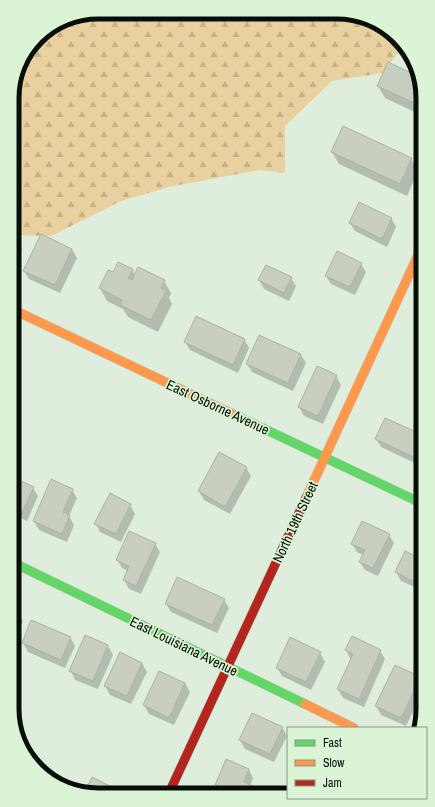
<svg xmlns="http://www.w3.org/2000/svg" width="435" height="807" font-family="'Archivo Narrow',sans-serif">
<defs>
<pattern id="forest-firs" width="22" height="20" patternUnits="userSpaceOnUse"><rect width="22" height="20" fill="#e8d09f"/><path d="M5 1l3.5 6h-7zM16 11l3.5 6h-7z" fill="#c6b187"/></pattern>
</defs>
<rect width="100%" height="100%" fill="#dfeddc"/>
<!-- forest -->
<path fill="url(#forest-firs)" d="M98 12 353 14 393 33 403 47 382 73 332 81 285 126V173L259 170 169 187 121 201 51 236 14 235 13 87 21 60 41 34 66 18Z"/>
<!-- shadow -->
<path fill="#0003" d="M389 63 418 77 419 114 385 98 378 86Z
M332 152 411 159 418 171 407 196 339 164Z
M391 218 396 227 387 247 355 231 350 223Z
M14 239 17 240 22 249 14 267Z
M72 249 77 258 60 293 29 279 24 271Z
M361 264 366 272 355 295 331 284 326 276Z
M132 269 135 276 164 281 171 293 169 298 172 304 158 332 128 317 123 309 107 301 100 288 108 271 113 274Z
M291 278 296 286 289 301 264 289 259 280Z
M260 336 301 355 306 363 293 391 252 372 247 364Z
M244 339 249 348 238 373 190 350 185 342Z
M336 376 341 385 323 424 304 416 299 407Z
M421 436V466L381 447 376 439Z
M246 468 251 476 230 514 204 500 199 491Z
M15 480 33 488 38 496 27 521 15 515Z
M72 490 77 498 69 516 74 525 67 542 39 530 34 521Z
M110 495 130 505 135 514 121 542 100 532 96 524Z
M389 535 394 543 378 576 365 570 360 562 363 555 357 552 352 544Z
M155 544 160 552 141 594 129 589 124 580 128 571 122 568 117 560Z
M422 560V579L417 588 401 581 396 572Z
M224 600 229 608 217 633 171 612 166 604Z
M16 612 18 613 23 621 16 637Z
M70 637 75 646 65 668 28 652 23 643Z
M85 637 108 646 113 655 98 689 75 680 71 671Z
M346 650 380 651 385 659 364 707 343 698 338 689 351 660Z
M320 653 325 662 311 690 282 676 277 668Z
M142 663 147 672 131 704 110 695 105 686Z
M420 677 423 682V691L406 726 381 715 376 706Z
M185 683 190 692 174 725 149 714 144 705Z
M282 727 287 736 274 762 245 749 240 740Z
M31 758 37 761 42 769 40 772Z
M249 770 253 778 250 786 254 788 257 792H220L216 785Z"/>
<!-- building -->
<path fill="#c8cfc0" stroke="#acb2a3" d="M388 62 418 76 419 105 377 86Z
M343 126 412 158 400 184 331 152Z
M359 202 392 218 382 239 349 223Z
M41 234 72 249 55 285 23 271Z
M14 238 18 240 14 249Z
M337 251 362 263 350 287 325 276Z
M118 262 133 269 128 278 132 280 138 267 165 280 161 288 166 291 151 320 120 305 122 300 99 288 108 270 113 272Z
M266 265 292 277 284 293 258 280Z
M196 316 245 339 233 365 184 342Z
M259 335 301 354 288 383 246 364Z
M317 366 337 375 318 416 298 407Z
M385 418 421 434V447L416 458 375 439Z
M219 452 247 467 225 507 198 491Z
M15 478 34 487 22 513 15 510Z
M51 479 73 489 63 512 70 515 62 534 33 521Z
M110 493 131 504 116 534 94 524Z
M362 521 390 534 373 568 359 562 365 550 351 544Z
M129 531 156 543 136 586 123 580 129 566 116 560Z
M405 551 422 559V562L413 581 395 572Z
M177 577 225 599 212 625 165 604Z
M31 620 71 637 61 660 22 643Z
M85 635 108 645 93 681 69 671Z
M352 636 381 650 359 699 337 689 353 654 345 650Z
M290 637 321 652 306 682 276 668Z
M120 652 142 663 127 696 104 686Z
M395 665 421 677 401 718 375 706Z
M159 671 185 683 169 718 143 705Z
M423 703V714L421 720 415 718Z
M252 713 283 727 270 754 239 740Z
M30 756 38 760 35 765Z
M226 759 249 769 244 782 255 787 253 792H231L215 785Z
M92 777 126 794H87L84 793Z"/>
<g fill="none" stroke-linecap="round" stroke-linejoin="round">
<!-- fast casing -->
<g stroke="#bec8bb" stroke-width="10">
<path id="fast" d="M239 417 421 503
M16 564 305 704"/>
</g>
<!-- slow casing -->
<g stroke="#bec8bb" stroke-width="10">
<path id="slow" d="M14 310 239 417
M306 498 420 251
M305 704 354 728"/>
</g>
<!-- jam casing -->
<g stroke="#bec8bb" stroke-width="10">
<path id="jam" d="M169 793 306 498"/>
</g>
<!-- fast -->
<use href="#fast" stroke="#63d668" stroke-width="9"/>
<!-- slow -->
<use href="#slow" stroke="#ff974d" stroke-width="9"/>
<!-- jam -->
<use href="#jam" stroke="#b3261e" stroke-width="9"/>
</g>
<g text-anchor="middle" stroke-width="3.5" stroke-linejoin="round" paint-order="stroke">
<!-- street labels -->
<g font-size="14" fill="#060e05" stroke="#dbf4d5">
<text transform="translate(218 407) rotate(25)" y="5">East Osborne Avenue</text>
<text transform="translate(295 522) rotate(-65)" y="5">North 19th Street</text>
<text transform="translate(184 646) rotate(26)" y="5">East Louisiana Avenue</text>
</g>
</g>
<!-- crop -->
<path d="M0 0H435V807H0ZM98 19H337A79 79 0 0 1 416 98V709A79 79 0 0 1 337 788H98A79 79 0 0 1 19 709V98A79 79 0 0 1 98 19Z" fill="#dbf4d5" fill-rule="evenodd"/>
<path fill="none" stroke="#060e05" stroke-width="5" d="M98 19H337A79 79 0 0 1 416 98V709A79 79 0 0 1 337 788H98A79 79 0 0 1 19 709V98A79 79 0 0 1 98 19Z"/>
<!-- legend -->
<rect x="287" y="727" width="140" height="72" fill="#dbf4d5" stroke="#869882"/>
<rect x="295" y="740" width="20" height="6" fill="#63d668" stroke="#869882"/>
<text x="323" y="747" font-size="12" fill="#060e05">Fast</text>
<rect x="295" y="760" width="20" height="6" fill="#ff974d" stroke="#869882"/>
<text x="323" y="767" font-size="12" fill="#060e05">Slow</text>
<rect x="295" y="780" width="20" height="6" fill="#b3261e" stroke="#869882"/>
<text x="323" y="787" font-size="12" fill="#060e05">Jam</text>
</svg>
